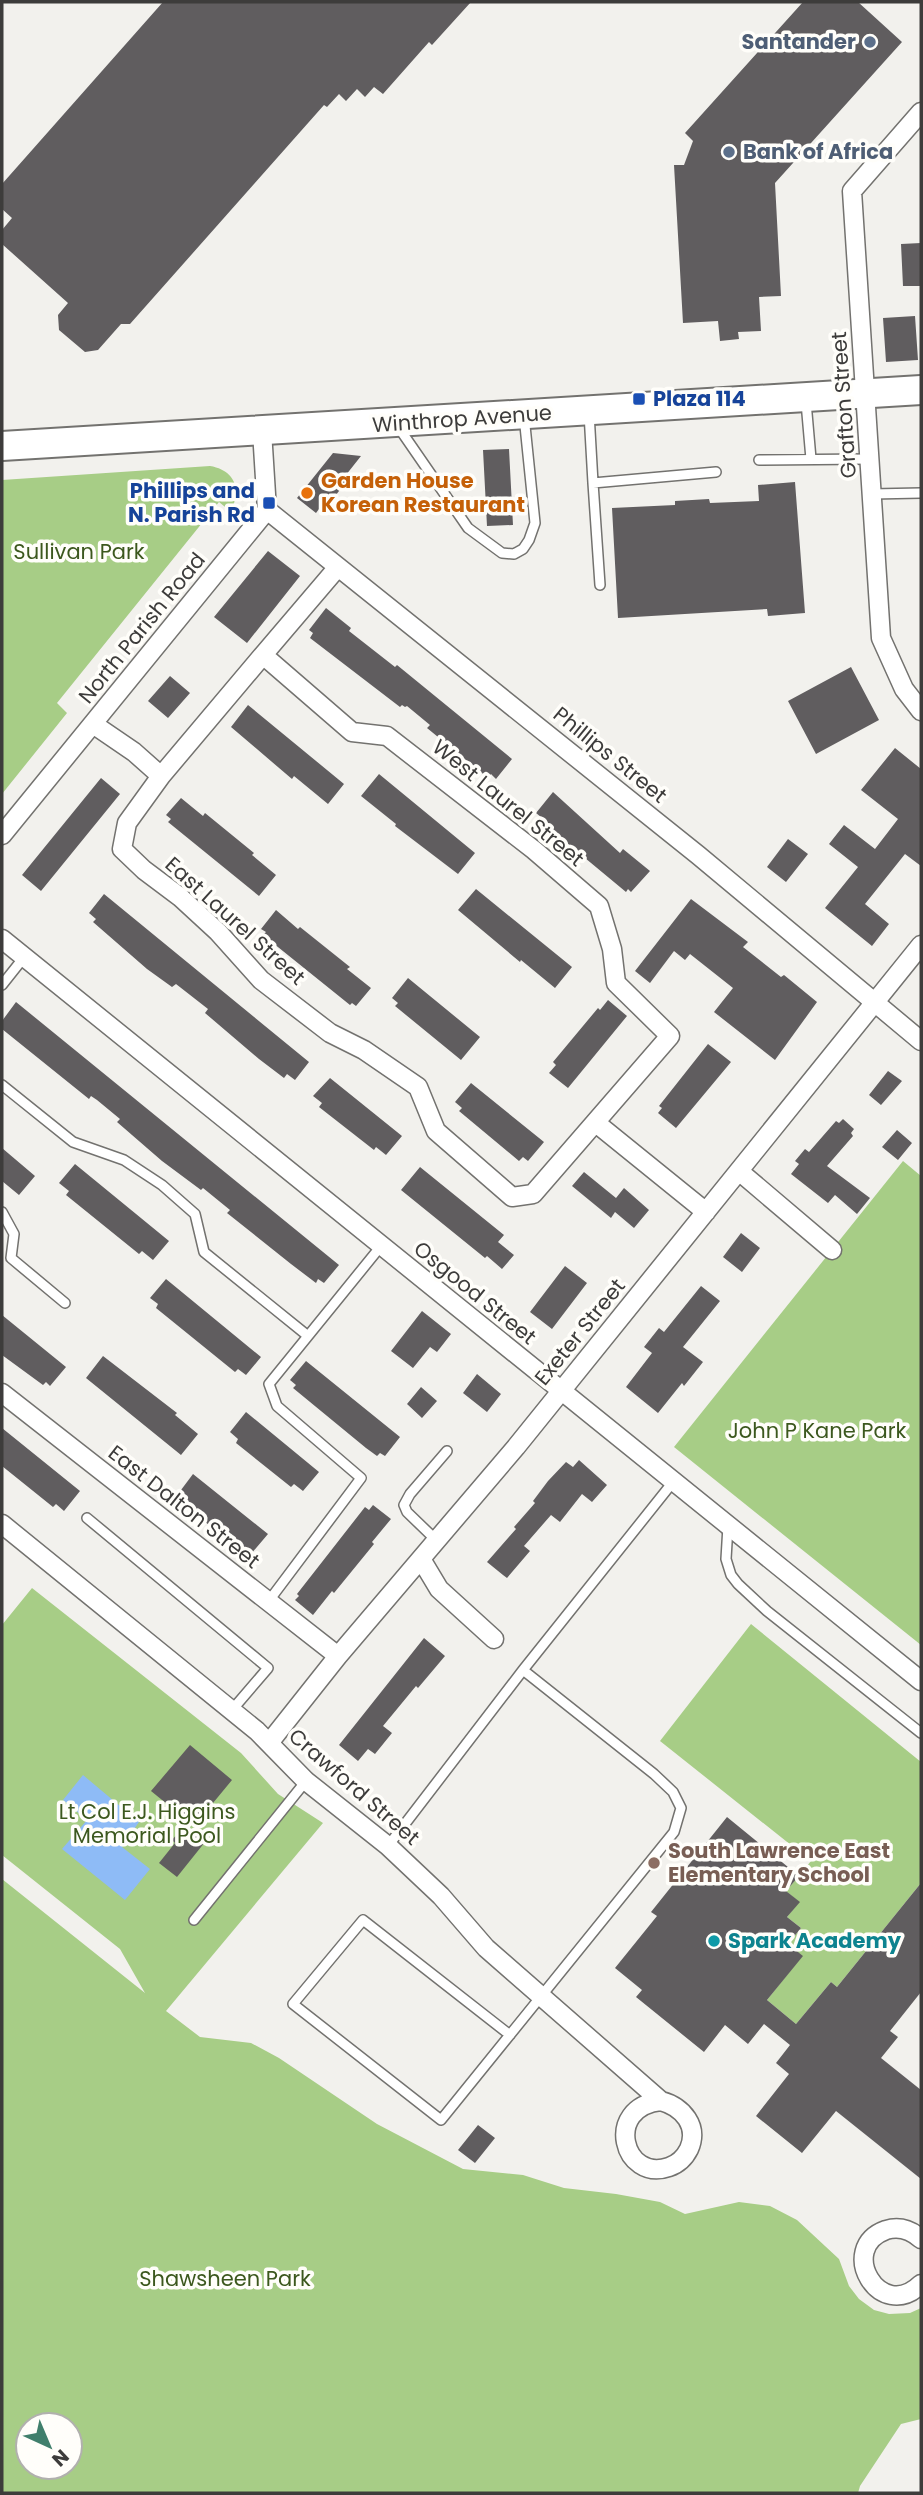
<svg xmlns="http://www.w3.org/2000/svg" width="923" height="2495" font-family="Poppins,sans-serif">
<rect width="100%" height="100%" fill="#f2f1ed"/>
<!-- green -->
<path fill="#a7cd86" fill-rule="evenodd" d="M210 466C235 470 243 491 230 511L219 502 57 703 67 713 2 794V480Z
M903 1161 921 1176V1645L674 1447Z
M32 1588 241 1753 278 1794 323 1823 166 2011 200 2037 251 2043 279 2058 377 2124 463 2169 523 2175 564 2188 616 2194 660 2202 685 2214 739 2202 770 2206 797 2220 839 2259 849 2286 859 2299 874 2310 889 2314 910 2313 921 2308V2419L901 2424 860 2486 858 2493H2V1879L145 1993 120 1949 2 1855V1625ZM28 2425H70V2467H28Z
M751 1624 921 1762V1883L837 1987 831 1982 796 2024 767 2000 802 1956 788 1944 801 1928 787 1917 799 1902 786 1891 811 1861 660 1741Z"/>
<!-- water -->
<path fill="#8ebbf6" d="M83 1775 139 1822 122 1847 150 1869 125 1900 62 1849 87 1820 63 1800Z"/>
<!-- building -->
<path fill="#605d5f" d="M163 2H471L432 45 429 42 383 94 374 87 365 97 357 89 346 101 339 94 327 107 324 105 130 324H121L98 350 85 352 59 330 58 315 68 303 2 244V230L12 218 2 209V184Z
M803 2H858L902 42 775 183 781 296 759 297 761 331 738 332 739 339 720 341 718 321 683 323 674 165H684L693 141 685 133Z
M921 243V286H903L901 244Z
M915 316 918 360 886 362 883 318Z
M509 449 513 525 487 526 483 450Z
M333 453 361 456 342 480 346 482 332 500 328 497 316 513 297 498Z
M795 482 805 613 768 616 767 609 618 618 612 508 675 505V501L709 499 710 503 759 501 758 485Z
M268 551 300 576 247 643 214 617Z
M326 608 351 628 349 631 395 667 397 665 512 759 496 779 491 774 488 778 427 728 430 725 407 706 405 707 402 705 400 707 310 638 313 633 309 630Z
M851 667 879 720 816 754 788 701Z
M170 676 190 693 168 718 148 701Z
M248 705 344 784 328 804 294 776 292 779 231 727Z
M895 748 921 769V866L905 854 865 904 889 924 872 946 825 908 858 867 829 844 844 825 875 849 898 819 861 790Z
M379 774 475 853 458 874 395 826 396 824 361 796Z
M101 778 120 794 41 891 22 875Z
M553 792 620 853 623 849 650 871 631 892 628 889 626 892 538 819 541 817 536 813Z
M181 798 203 816 205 813 254 853 252 855 276 875 259 896 168 822 171 819 166 815Z
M788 839 808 854 786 882 767 867Z
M476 889 572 967 555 988 521 960 520 962 458 910Z
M104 894 309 1062 295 1080 287 1074 284 1078 259 1059 205 1013 208 1009 176 984 172 987 147 969 93 922 96 919 89 913Z
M691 899 748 942 743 947 781 977 784 975 817 1002 775 1060 714 1012 733 988 690 954 685 960 674 951 650 983 635 971Z
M276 910 298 929 300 927 350 967 347 969 371 988 356 1006 352 1003 350 1005 263 935 266 932 261 929Z
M408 978 480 1037 461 1060 395 1006 398 1003 392 998Z
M608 1000 627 1016 568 1088 549 1073 556 1065 553 1062 598 1008 600 1010Z
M16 1002 339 1265 324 1283 318 1279 316 1283 291 1264 227 1213 230 1210 203 1188 201 1190 162 1161 117 1122 120 1119 97 1100 91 1096 89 1099 2 1029V1021Z
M708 1044 731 1062 676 1128 658 1113 662 1108 659 1106Z
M888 1071 902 1081 881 1105 869 1095Z
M330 1078 402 1136 386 1155 376 1147 374 1150 319 1107 322 1103 313 1096Z
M471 1083 544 1142 528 1161 523 1157 519 1161 459 1111 462 1108 455 1102Z
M843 1119 854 1129 851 1133 853 1136 827 1166 870 1198 857 1214 835 1195 828 1203 791 1174 799 1164 795 1161 805 1149 809 1152 836 1121 839 1123Z
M897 1130 912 1143 898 1160 882 1147Z
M2 1148 35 1176 19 1195 2 1181Z
M75 1164 169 1241 153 1260 142 1251 139 1254 66 1195 69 1191 59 1183Z
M420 1167 504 1235 498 1242 514 1255 502 1269 487 1256 485 1258 401 1190Z
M584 1172 616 1198 624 1188 649 1210 634 1228 615 1212 611 1218 572 1186Z
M741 1233 760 1248 742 1272 723 1257Z
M565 1266 587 1283 552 1329 530 1312Z
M166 1279 261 1357 246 1375 238 1369 235 1372 156 1308 158 1304 150 1298Z
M701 1286 720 1301 683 1347 703 1362 684 1386 682 1383 658 1413 626 1387 652 1353 644 1347 659 1328 664 1332Z
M422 1311 451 1334 437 1352 430 1347 413 1368 391 1351Z
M2 1315 66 1367 50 1386 46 1382 43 1385 2 1355Z
M103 1356 177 1413 175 1415 198 1434 181 1455 86 1378Z
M306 1361 400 1437 385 1456 380 1453 377 1456 366 1448 293 1388 296 1385 290 1380Z
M477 1374 501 1394 487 1412 463 1393Z
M421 1387 437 1401 422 1418 407 1404Z
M246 1412 319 1472 303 1491 294 1484 291 1487 236 1443 238 1439 230 1432Z
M2 1428 80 1491 64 1511 56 1504 53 1507 2 1466Z
M579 1460 607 1485 592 1502 582 1494 560 1522 551 1515 524 1546 530 1551 507 1578 503 1575 487 1562 516 1529 514 1527 535 1503 533 1501 548 1481 566 1462 573 1467Z
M193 1474 268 1534 251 1554 245 1550 243 1553 181 1502 184 1499 178 1494Z
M373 1505 391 1519 372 1542 374 1544 334 1593 332 1591 313 1615 295 1600 299 1596 297 1594 365 1507 369 1510Z
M424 1638 445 1656 418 1688 416 1686 383 1726 392 1733 375 1754 368 1749 358 1761 339 1745Z
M190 1745 232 1780 194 1826 151 1791Z
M727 1817 799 1876 786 1891 800 1902 787 1917 801 1928 788 1944 803 1956 767 2000 796 2024 831 1982 837 1987 921 1883V1992L890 2031 898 2037 881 2058 921 2090V2179L836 2111 802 2153 756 2116 789 2074 776 2063 790 2045 764 2024 748 2044 725 2025 704 2052 636 1997 642 1990 615 1968 657 1916 651 1912Z
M184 1826 205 1842 177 1877 159 1863 175 1843 172 1840Z
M478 2125 495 2138 475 2163 458 2150Z"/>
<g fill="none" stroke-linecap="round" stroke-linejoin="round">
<!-- service casing -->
<g stroke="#73726f" stroke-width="12">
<path id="service" d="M806 402 811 459
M589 413 593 483
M399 428 468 528 502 553 514 554 523 549 529 540 535 523 524 416
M759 460 870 459
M872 494 921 493
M600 585 593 483 716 472
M2 985 25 956
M2 1085 73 1142 124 1160 162 1185 195 1214 204 1252 308 1336 269 1384 277 1406 361 1478 268 1602
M2 1212 14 1234 11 1258 65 1303
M308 1336 381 1246
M87 1518 268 1668 232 1710
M728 1526 726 1559 731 1575 738 1584 767 1611 921 1733
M437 1541 407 1512 404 1505 410 1494 447 1451
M388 1846 523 1670 673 1482
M194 1920 306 1781
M510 2035 363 1920 293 2004 441 2120C518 2024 596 1928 674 1832L681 1808 673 1792 654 1774 523 1670"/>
</g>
<!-- minor casing -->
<g stroke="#73726f" stroke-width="21">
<path id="minor" d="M921 112 852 191 881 638 904 689 921 711
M267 510 698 855 921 1041
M93 724 134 752 161 776 127 823 122 849 144 870 180 897 218 932 261 980 330 1033 364 1050 418 1087 436 1131 512 1197 533 1194 670 1036 616 983 612 949 599 906 534 850 387 736 352 732 263 655 338 567
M161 776 263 655
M2 835 267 510 262 431
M2 939 921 1681
M596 1123 706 1212
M740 1172 832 1250
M2 1393 338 1656
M2 1524 257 1731 306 1781 388 1846 441 1896 486 1948 661 2101C683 2107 699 2126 689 2149 685 2157 678 2164 669 2167 623 2183 603 2107 661 2101
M421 1559 439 1589 494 1639
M269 1743 338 1656 516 1447 921 945
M921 2239C911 2230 899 2226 886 2230 836 2248 880 2324 921 2284"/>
</g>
<!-- primary casing -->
<g stroke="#73726f" stroke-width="32">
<path id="primary" d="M2 446 921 390"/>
</g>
<!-- service -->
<use href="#service" stroke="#fff" stroke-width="9"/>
<!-- minor -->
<use href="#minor" stroke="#fff" stroke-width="18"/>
<!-- primary -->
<use href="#primary" stroke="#fff" stroke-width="28"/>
</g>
<!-- markers -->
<g fill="#5c6f8a" stroke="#fffefa" stroke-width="2.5">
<circle cx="870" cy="42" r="7"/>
<circle cx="729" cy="152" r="7"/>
</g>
<g fill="#1a4fb4" stroke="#fffefa" stroke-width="2.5">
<rect x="632" y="392" width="14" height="14" rx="3.5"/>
<rect x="262" y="496" width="14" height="14" rx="3.5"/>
</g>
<circle fill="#e8710a" stroke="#fffefa" stroke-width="2.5" cx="307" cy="493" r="7"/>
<circle fill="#8d6e63" stroke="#fffefa" stroke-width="2.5" cx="654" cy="1863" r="7"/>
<circle fill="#0f9aa8" stroke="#fffefa" stroke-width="2.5" cx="714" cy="1941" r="7"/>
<g text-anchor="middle" stroke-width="7" stroke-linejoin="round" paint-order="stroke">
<!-- service labels -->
<g font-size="21" font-weight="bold" fill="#4e5e75" stroke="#fffefa" text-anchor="end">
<text x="856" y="49">Santander</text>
<text x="743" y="159" text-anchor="start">Bank of Africa</text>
</g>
<!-- transit labels -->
<g font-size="21" font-weight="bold" fill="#164399" stroke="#fffefa" text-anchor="start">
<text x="653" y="406">Plaza 114</text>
<text x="255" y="498" text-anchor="end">Phillips and<tspan x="255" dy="24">N. Parish Rd</tspan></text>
</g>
<!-- street labels -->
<g font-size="21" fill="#3d3c3b" stroke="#fffefa">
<text transform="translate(844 405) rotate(-94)" y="7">Grafton Street</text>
<text transform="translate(462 419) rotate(-4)" y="7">Winthrop Avenue</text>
<text transform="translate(142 628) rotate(-51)" y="7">North Parish Road</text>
<text transform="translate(610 755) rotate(39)" y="7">Phillips Street</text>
<text transform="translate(508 803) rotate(39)" y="7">West Laurel Street</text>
<text transform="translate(235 921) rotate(42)" y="7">East Laurel Street</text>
<text transform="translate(475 1293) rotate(39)" y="7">Osgood Street</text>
<text transform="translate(580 1332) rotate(-51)" y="7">Exeter Street</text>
<text transform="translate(184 1507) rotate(38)" y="7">East Dalton Street</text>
<text transform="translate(354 1787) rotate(41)" y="7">Crawford Street</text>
</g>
<!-- food labels -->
<g font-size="21" font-weight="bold" fill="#c56008" stroke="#fffefa" text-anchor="start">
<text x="321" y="488">Garden House<tspan x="321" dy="24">Korean Restaurant</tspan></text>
</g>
<!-- park labels -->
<g font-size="21" fill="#3c581e" stroke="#fffefa">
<text x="79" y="559">Sullivan Park</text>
<text x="817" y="1438">John P Kane Park</text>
<text x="147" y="1819">Lt Col E.J. Higgins<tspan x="147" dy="24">Memorial Pool</tspan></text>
<text x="225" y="2286">Shawsheen Park</text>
</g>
<!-- education labels -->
<g font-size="21" font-weight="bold" fill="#785e54" stroke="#fffefa" text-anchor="start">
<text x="668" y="1858">South Lawrence East<tspan x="668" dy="24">Elementary School</tspan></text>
</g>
<!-- culture labels -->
<g font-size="21" font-weight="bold" fill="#0d838f" stroke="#fffefa" text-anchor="start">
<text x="728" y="1948">Spark Academy</text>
</g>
</g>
<!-- border -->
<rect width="923" height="2495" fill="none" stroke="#3d3c3b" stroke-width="7"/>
<!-- north arrow -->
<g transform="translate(49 2446) rotate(136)"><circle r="33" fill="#fffefa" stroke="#b1b0ae" stroke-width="2"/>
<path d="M0-5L12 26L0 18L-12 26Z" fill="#407f6c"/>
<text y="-10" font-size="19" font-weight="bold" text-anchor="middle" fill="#3d3c3b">N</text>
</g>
</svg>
